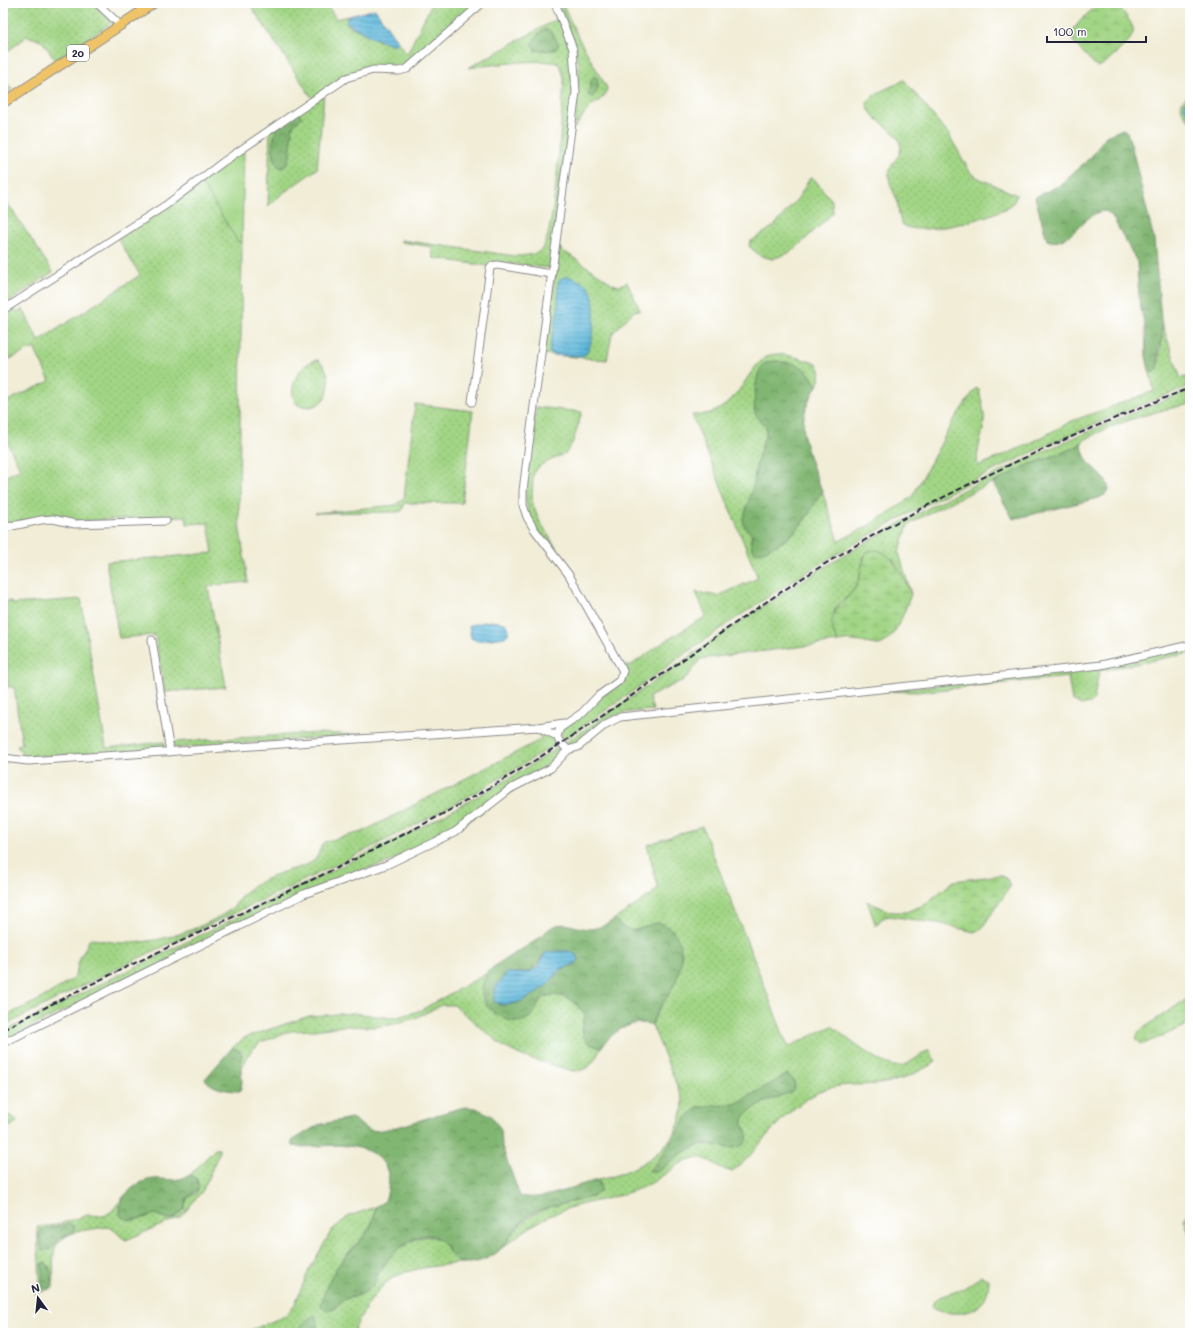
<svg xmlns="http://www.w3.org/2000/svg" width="1193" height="1336" font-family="Mali,sans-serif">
<defs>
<pattern id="grass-dots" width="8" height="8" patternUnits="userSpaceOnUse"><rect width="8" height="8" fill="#a2d585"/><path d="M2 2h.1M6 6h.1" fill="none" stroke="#8bb774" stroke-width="1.8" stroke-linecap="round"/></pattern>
<pattern id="forest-crowns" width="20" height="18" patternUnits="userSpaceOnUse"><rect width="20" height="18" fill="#81b672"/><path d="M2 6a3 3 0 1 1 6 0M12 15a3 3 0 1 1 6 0" fill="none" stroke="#69945f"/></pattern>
<pattern id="wetland-marsh" width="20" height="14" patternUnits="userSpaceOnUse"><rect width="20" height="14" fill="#a2d585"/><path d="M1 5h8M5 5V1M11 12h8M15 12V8" fill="none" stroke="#8bb774"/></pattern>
<pattern id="water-rules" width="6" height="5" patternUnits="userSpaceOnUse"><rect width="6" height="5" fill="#5db8db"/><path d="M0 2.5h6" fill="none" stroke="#4c95b3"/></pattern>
</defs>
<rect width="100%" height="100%" fill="#fff"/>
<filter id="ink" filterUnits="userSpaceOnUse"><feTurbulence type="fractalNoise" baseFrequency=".025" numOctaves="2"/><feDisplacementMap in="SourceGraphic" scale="8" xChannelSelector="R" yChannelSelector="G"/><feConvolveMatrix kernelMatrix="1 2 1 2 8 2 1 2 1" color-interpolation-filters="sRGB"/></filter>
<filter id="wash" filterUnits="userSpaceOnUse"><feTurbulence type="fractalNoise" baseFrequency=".012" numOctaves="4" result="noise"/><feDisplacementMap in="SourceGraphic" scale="16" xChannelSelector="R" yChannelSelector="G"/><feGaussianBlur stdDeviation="0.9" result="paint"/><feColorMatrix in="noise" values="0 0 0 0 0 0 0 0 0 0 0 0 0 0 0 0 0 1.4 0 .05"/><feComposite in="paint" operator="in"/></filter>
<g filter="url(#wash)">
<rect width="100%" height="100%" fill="#f1edd7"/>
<!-- grass -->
<path fill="url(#grass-dots)" stroke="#627c60" d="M7 3H92L111 20V23L56 61 42 41 27 36 3 55V7Z
M249 3H326L336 19 349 16 347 18 348 25 384 43 398 42 407 54 432 3H472L475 7 403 68 364 69 312 98Z
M558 3H562L579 39 607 88C607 99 594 102 588 109 583 115 579 122 575 128L579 64 572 36Z
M559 18 571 51 573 95 549 268 492 262 488 266 433 258 432 247 401 242V240L516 256C524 255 536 256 542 249 557 229 561 112 564 81 563 75 563 68 558 64 549 57 483 66 468 68Z
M3 79 12 89 3 98Z
M904 80 949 135 970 172 978 178 1017 195C1016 198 1014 202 1011 205 995 217 917 239 902 224 898 217 899 208 897 200 894 192 888 182 889 174 890 161 904 157 900 143 895 126 869 121 867 103 872 92 893 87 904 80Z
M324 95 317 169 283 193 268 206 270 131Z
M1190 95 1187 114 1190 122C1181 113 1176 102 1190 95Z
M810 178 815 180 832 201 833 213 797 247 789 253 772 259 759 255 749 246 750 242 774 226 799 197Z
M200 180 238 242H242L239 514 240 530 248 582 208 586 226 687 165 692 155 635 119 638 106 562 213 553 208 523 187 524 186 516 80 521 41 518 3 523V478L20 469 3 433V403L50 381 34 348 3 362V312L13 307 18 312 23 309 39 341 140 275 118 239Z
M3 196 53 272 3 306Z
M559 248 613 284 619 286 627 282 640 310 634 311 612 334 607 360 543 354Z
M1162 324 1180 376 1182 378 1190 376V386C1069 432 954 486 842 551 745 607 655 677 562 741L561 734 562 729 625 678 627 675 626 665 630 666 664 642 706 616 696 592 718 596 758 578 692 415C744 418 746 353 778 354 790 355 806 360 817 364 823 372 820 378 817 386L810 374 755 414 766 426V433L755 470 750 531 752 534 750 541 753 550C791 549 805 521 822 491L839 541 868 526 912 497 953 421 976 388 979 390C981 400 985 411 984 422 983 437 975 451 978 466L1027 445 1072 421 1154 391 1149 370 1152 373 1159 362Z
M318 360C340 377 327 416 298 405 284 391 300 361 318 360Z
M1190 390V404C1159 410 1113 423 1086 439 1082 442 1078 446 1074 448 1018 472 961 494 908 525L899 553 911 594 893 559 864 556C862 567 860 579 854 589 851 595 844 599 839 604 830 616 831 630 838 642L700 659 687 678 649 697 653 710C639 711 623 711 610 718 595 726 586 741 569 746L565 743C647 688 726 628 810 576 930 501 1058 441 1190 390Z
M415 404 473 411 462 503H405L402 511 397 512 315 513 396 505 404 498Z
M536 407 582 412 573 442 566 453 541 465 535 471 533 476 532 503 539 520 560 554 539 532 530 519 526 501V486Z
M81 599 106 748 165 742 164 749 21 757V751L17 746 22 745 14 687H8L7 675 3 672 8 671 3 636V602L11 601 12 604Z
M1190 647V653L1099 671 1094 699 1091 703 1081 705 1072 700 1068 677 917 692 885 691 1003 678Z
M531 730H537L555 739 556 744C382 856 185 928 3 1027V1017L37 1001 70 981 75 976 80 958 90 939C101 939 111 943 123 943 158 943 197 931 227 912 237 907 239 895 248 890 256 884 274 875 283 872 294 868 305 868 314 860 320 855 319 847 324 842L362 832 538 741 541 738 540 735Z
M318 733 362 735 176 748 174 747 173 742Z
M559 747 561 754 556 761 465 824 389 862 342 877 3 1040V1032L9 1029 431 822 505 781Z
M702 826 788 1047 832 1026C845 1037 885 1070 901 1066 911 1063 920 1055 929 1050L936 1062C920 1071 904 1080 885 1083 862 1087 838 1081 817 1093 797 1103 779 1122 764 1139 755 1150 745 1163 732 1171 719 1171 710 1156 696 1158 682 1159 671 1171 659 1178 653 1183 645 1186 638 1189 618 1197 599 1200 579 1205 549 1213 527 1228 503 1247 525 1210 552 1204 593 1197L600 1185 598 1180C638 1172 684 1145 683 1100L652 1025C657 1008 667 1000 674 984 679 974 680 962 682 951L640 929C628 933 622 928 615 919L651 895 658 887 647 845Z
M489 972 484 983C492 1008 490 1014 517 1022 522 1019 530 1016 534 1012 538 1007 538 1000 545 997 561 989 576 1002 585 1015 580 1033 582 1043 601 1048 594 1062 590 1071 573 1071L522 1056 504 1047 454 1005H442L413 1019 390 1025 374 1027 344 1026 314 1030 291 1031 261 1042 251 1051 242 1067 232 1048 244 1038 309 1016 353 1013 392 1018 409 1014 421 1010Z
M3 1113 13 1117 17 1122 3 1131Z
M215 1149H219L220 1151 203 1190 181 1217 126 1240C118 1236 116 1229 107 1227 89 1230 58 1230 54 1253 52 1265 55 1277 53 1288L35 1294 39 1288 40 1282 37 1227 56 1225 88 1215 104 1216 112 1211 125 1195C122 1202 117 1210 123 1217L143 1218 155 1214 167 1219 184 1209 187 1198 197 1192V1179L190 1175Z
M375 1207C375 1234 351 1245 338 1266 334 1272 335 1300 335 1309L343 1300 360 1295 393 1252 418 1238 429 1236 439 1239 445 1243 448 1251 464 1263C443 1265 403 1268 387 1282 371 1295 362 1316 352 1333H244L285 1316 294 1306 309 1270 332 1230 349 1216Z
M981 1276 989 1279C989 1303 975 1315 951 1313 943 1312 937 1312 931 1307 936 1294 946 1296 957 1291 965 1288 974 1282 981 1276Z"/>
<!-- forest -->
<path fill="url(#forest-crowns)" stroke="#526c56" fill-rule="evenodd" d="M545 29 551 32 559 44 555 50 535 51 532 44 539 33Z
M594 76 597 78C599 86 599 91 592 97L588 95 591 81Z
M298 112 302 117 293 126C289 140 295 156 284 167L280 168C270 159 271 134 280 124 285 119 293 116 298 112Z
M1123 129 1127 132 1131 144 1154 240 1162 330V339L1158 349V369L1152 373 1149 370 1146 356 1145 327 1139 300 1137 262 1112 216 1106 211C1084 210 1070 250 1047 240L1035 197 1058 186 1091 157 1106 136Z
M778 361C800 364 806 366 817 386 813 393 809 399 807 406 796 432 813 466 822 491 804 523 794 541 757 553 748 548 752 542 752 534L745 528 743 520 755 479 757 462 766 433V426L755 414C753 403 755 374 763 365 767 361 773 361 778 361Z
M1081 443C1083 450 1085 459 1090 464 1098 474 1107 477 1109 490L1106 494 1099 498 1013 519 993 483 1026 466 1074 448Z
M615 919C638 948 650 908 672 930 686 945 682 969 674 985 667 1000 656 1008 652 1025 633 1018 611 1032 601 1048 582 1043 580 1033 585 1015 577 1003 568 995 553 995 536 996 539 1012 527 1019 512 1028 484 1011 482 994 481 987 485 976 489 971 501 959 523 950 538 939 543 935 550 926 557 925 566 923 572 926 581 928 592 931 606 926 615 919ZM542 956 576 964C562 967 560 971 551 981 540 993 515 1007 499 1005L516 972C531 974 536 969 542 956Z
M232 1048 239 1050 242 1054C238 1066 245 1078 240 1091 228 1091 212 1089 205 1079Z
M788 1074 794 1081 795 1085 792 1092C780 1096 745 1107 743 1121 742 1129 753 1135 744 1144 733 1154 712 1141 699 1145 689 1149 680 1154 672 1160 668 1163 665 1168 660 1170 656 1172 653 1173 649 1171L668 1147 686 1118 698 1107 735 1104Z
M466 1107 476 1108 490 1115 501 1129 502 1147 520 1196C545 1202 574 1185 598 1180L601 1191C591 1201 552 1204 535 1212 525 1217 516 1228 509 1237 507 1240 506 1245 503 1247 494 1257 477 1264 464 1263 445 1263 447 1224 416 1238 400 1246 390 1255 381 1270 377 1275 375 1283 370 1288 363 1296 352 1295 343 1300 335 1305 338 1308 326 1311L321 1306C323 1294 330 1276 338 1266 352 1247 375 1233 375 1207L385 1201C396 1169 382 1150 348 1146 329 1143 311 1149 292 1146V1141L318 1125 351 1118C358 1120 362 1128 369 1130 386 1135 445 1110 466 1107Z
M190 1175 197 1179 199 1188 187 1198 184 1209 173 1219H167L155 1214C142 1216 132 1226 120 1215 120 1206 122 1197 128 1192 155 1167 167 1188 190 1175Z
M70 1224 74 1226V1231L59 1239 51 1249 42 1251 39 1234 41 1230Z
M45 1262C52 1268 54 1280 50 1288H43L42 1264Z
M315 1315 317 1321V1333H294L307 1320Z"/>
<!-- wetland -->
<path fill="url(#wetland-marsh)" stroke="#627c60" d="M1099 3H1116C1136 29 1142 31 1115 54 1110 58 1104 66 1097 67L1074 43 1071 35 1073 30 1081 20Z
M878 550C896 557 903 577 911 594 906 607 894 644 878 645 870 645 862 641 854 641 849 640 843 641 838 642 819 608 850 605 859 580 862 570 861 560 868 551Z
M1000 875 1007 879 1010 887 981 929 974 932 942 924 889 916 881 919 876 926 867 901 891 912H906L924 905 954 881Z
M1190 997V1024L1146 1043 1142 1044C1133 1040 1137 1033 1142 1029Z
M1190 1211V1237L1184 1219Z"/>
<!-- green -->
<path fill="#a2d585" stroke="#627c60" d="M244 148 242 242H238L200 180Z"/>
<!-- water -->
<path fill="url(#water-rules)" stroke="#406d8b" d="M375 9 398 42 394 45 371 37 346 22 349 16Z
M1190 99V118L1184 107 1185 102Z
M567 276C576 279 587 282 591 291 597 302 595 350 583 356L555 355 549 352 558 309V282L560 279Z
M490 621 505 623 509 628 508 634 505 637 477 641 471 638 469 627 470 625Z
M556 951H569L578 956 579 960C574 967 565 966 558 971 555 974 554 978 551 981 540 993 508 1013 494 1001V989L507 973H526L537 968 545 953Z"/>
</g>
<g filter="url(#ink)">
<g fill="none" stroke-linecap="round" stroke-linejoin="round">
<!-- minor casing -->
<g stroke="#8a8889" stroke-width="9">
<path id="minor" d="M97 3 120 25
M555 3 573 49 576 92 528 451 523 491V505L527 517 534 529 569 575 623 671 619 681 598 696 582 713 560 728 557 736 559 741 568 750
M3 310 166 205 223 162 346 78 373 70 399 71 407 69 482 3
M472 402 490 268 492 266 497 265 551 274
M3 528 41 520 53 519 75 524 166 521
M152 640 170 752
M538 727 557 736
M3 758 28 761 538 727 564 723
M3 1043 304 894 386 865 455 832 510 789 551 768 568 750 578 747 606 724 620 717 1058 670 1101 665 1190 645"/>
</g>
<!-- major casing -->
<g stroke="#8a8889" stroke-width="11">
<path id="major" d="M3 103 154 3"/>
</g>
<!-- minor -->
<use href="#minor" stroke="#fff" stroke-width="7"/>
<!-- major -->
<use href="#major" stroke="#efc469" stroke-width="9"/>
<!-- rail -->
<path stroke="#22223b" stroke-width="2" stroke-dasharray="6 3" stroke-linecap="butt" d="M3 1030C164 942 337 877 496 784 605 720 705 640 812 572 931 497 1059 439 1190 388"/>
</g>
</g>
<g text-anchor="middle" stroke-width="3.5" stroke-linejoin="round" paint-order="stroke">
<!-- shield labels -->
<rect fill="#fff" stroke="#646476" stroke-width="1" x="67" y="45" width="22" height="16" rx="3"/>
<g font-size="10" font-weight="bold" fill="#22223b">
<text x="78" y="57">20</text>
</g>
</g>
<!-- margin -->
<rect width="1193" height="1336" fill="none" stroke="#fff" stroke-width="16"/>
<!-- north arrow -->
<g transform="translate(38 1298) rotate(345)" stroke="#ffffff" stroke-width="3" paint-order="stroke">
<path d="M0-3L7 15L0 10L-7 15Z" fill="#22223b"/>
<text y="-6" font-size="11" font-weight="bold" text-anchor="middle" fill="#22223b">N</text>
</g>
<!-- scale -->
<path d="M1047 36v6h99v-6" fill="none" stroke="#22223b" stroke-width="2"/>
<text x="1053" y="36" font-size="12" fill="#22223b" stroke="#ffffff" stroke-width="3" paint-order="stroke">100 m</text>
</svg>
